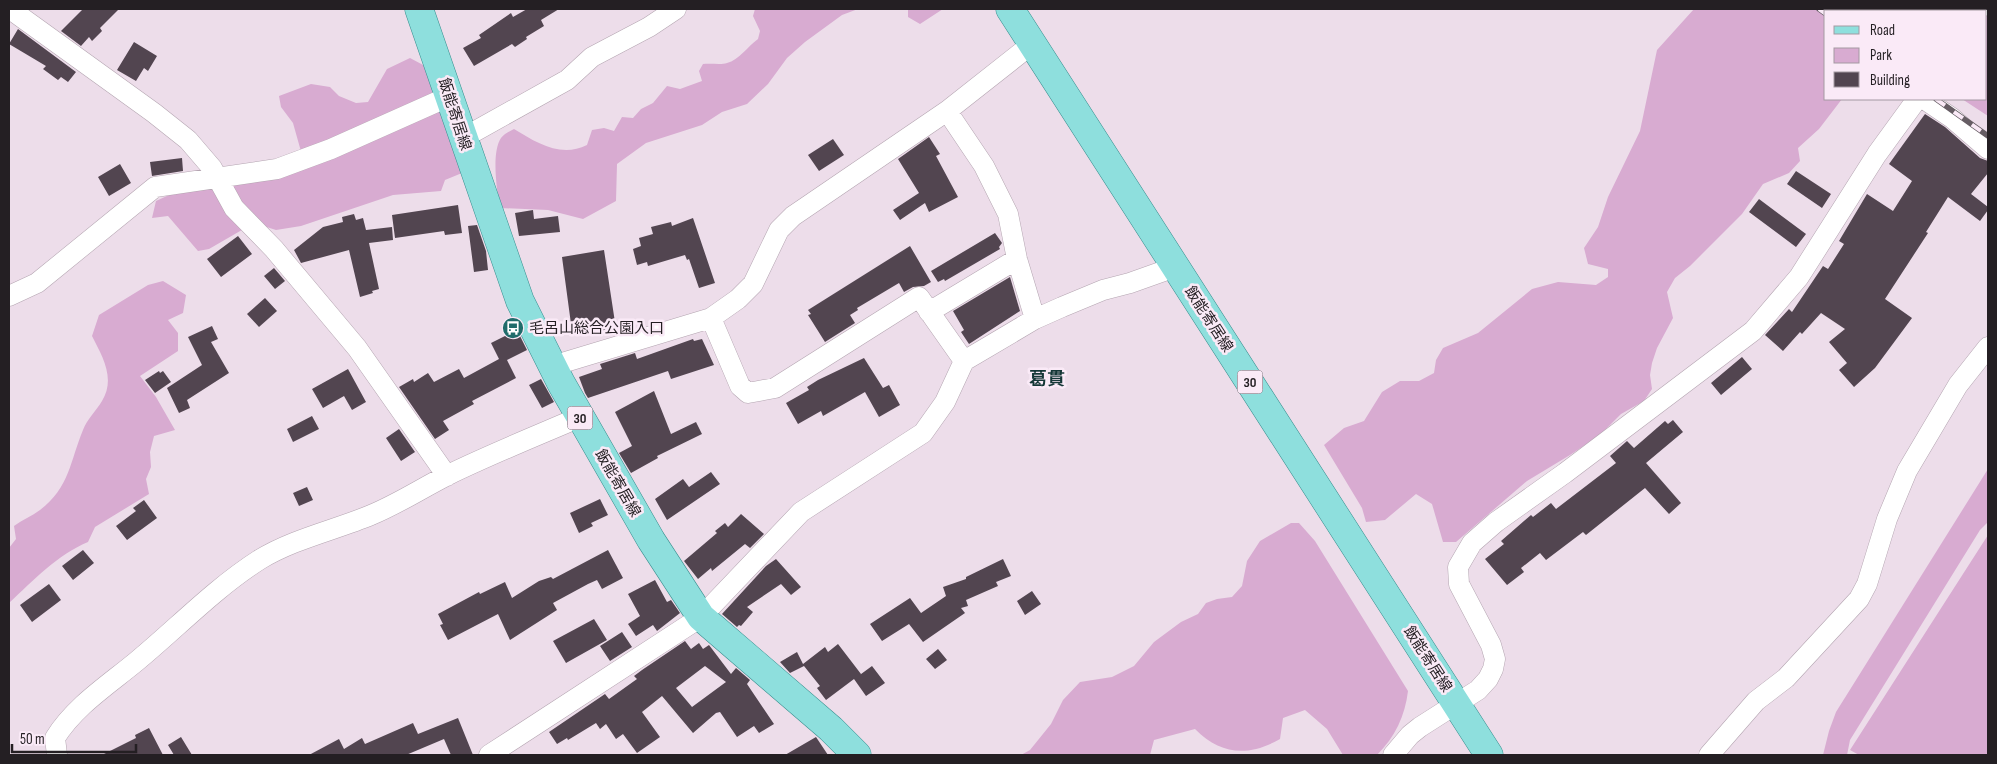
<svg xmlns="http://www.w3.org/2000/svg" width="1997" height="764" font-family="'Sofia Sans Condensed','Noto Sans JP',sans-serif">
<rect width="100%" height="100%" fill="#edddea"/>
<!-- green -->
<path fill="#d8abd1" d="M755 9H858L842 15 805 42 787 58 768 84 747 104 722 112 702 125 646 143 617 164 616 201 583 219 548 210 500 208C497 191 491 153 501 138 504 134 510 131 514 129 537 143 561 158 587 145L592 130 604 128 614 131 622 117 633 118 641 109 653 103 667 86 680 89 702 81 699 71 703 64C711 63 721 65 727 63 739 60 748 46 758 39L760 31 753 16Z
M908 9H943L920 24 908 17Z
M1694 9H1988V116L1962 99H1986V11H1826V99H1842L1819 129 1798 148 1800 161 1789 173 1763 184 1742 214 1690 266 1675 278 1667 292 1673 318 1657 348 1652 363 1650 375 1652 389 1644 401 1621 414 1600 435 1570 455 1527 481 1456 542H1443L1432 504 1416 494 1385 520 1366 522 1362 508 1324 445 1344 428 1364 421 1382 392 1400 381H1419L1434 373 1436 360 1443 348 1478 333 1532 289 1558 282 1596 285 1608 277V269L1588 264 1584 248 1598 227 1608 197 1640 131 1657 50Z
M410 58 425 66 462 173 445 180 441 191 393 195 301 226 276 230 254 223 209 249 198 251 168 216 152 218 156 201 180 190 302 155 293 123 281 107 279 96 311 84 330 87 339 96 356 103 368 102 387 69Z
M163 281 186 295 183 313 168 320 178 333V351L140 376 156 397 175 430 154 436 150 452 151 467 146 479 149 494 95 527 88 542C57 555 34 580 9 603V548L16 539 14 526C22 520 32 516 40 510 70 487 70 461 83 430 87 419 96 411 102 401 116 378 102 356 92 336L99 315 148 285Z
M1988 469V522L1980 530 1850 740 1847 755H1823L1829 731 1836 712Z
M1291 523H1299L1315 541 1408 691C1405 716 1395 737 1377 755H1343L1327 729 1305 710 1283 718 1280 739C1248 757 1221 755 1195 729L1154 740 1150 755H1021L1030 750 1051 724 1063 700 1080 682 1112 677 1134 666 1154 642 1181 622 1198 614 1206 603 1217 599 1232 597 1242 586 1247 561 1260 541Z
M1988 535V755H1859L1850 750Z"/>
<!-- building -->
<path fill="#524550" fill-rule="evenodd" d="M83 9H119L100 28 102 31 92 41 89 37 81 46 61 31Z
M527 9H559L541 20 544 26 526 37 527 39 515 47 512 44 474 66 463 48 481 38 479 35 511 13 513 17Z
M18 29 76 72 68 82 61 77 58 80 43 69 46 66 9 44Z
M134 42 157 56 148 71 144 68 136 81 117 70Z
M1925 114 1945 127 1980 158 1988 161V173L1971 194 1988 207V210L1980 221 1948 197 1926 232 1928 233 1885 299 1912 318 1875 368 1854 387 1839 370 1847 363 1829 342 1845 329 1821 313 1802 334 1800 332 1783 351 1765 335 1789 309 1792 312 1823 266 1828 269 1844 244 1839 241 1867 194 1893 211 1912 181 1889 164Z
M929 137 940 154 936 156 958 197 929 212 925 203 900 220 893 210 919 193 898 159Z
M833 139 844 155 819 171 808 155Z
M182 158 183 171 152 176 150 162Z
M120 164 131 183 109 196 98 177Z
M1796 171 1831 194 1822 208 1787 184Z
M1759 199 1806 234 1796 247 1749 212Z
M458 205 462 233 445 235 444 231 395 238 392 215Z
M533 210 534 219 558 216 560 232 519 236 515 213Z
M354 214 356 220 363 218 366 230 392 227 393 240 369 243 379 289 372 291 373 293 360 297 349 250 301 263 294 250 323 227 343 222 342 217Z
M693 218 715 283 699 288 689 259 687 260 685 255 648 266 647 262 637 265 633 249 641 246 639 238 653 234 651 227 671 222 672 226Z
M477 225 486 251 488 270 474 272 468 226Z
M995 233 1002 243 999 247 1000 249 945 281 944 279 938 282 931 271Z
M238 236 252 254 221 277 207 259Z
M910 246 931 282 924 286 913 287 904 292 899 283 857 308 858 310 850 315 855 323 825 342 808 315 811 314 808 310Z
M604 250 616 329 582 334 580 322 571 324 562 257Z
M274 268 285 281 275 289 264 276Z
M1010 277 1020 311 969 344 961 332 964 330 953 311Z
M265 298 277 311 259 327 247 314Z
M212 326 218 339 211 342 229 373 187 400 190 408 179 413 167 388 202 365 188 337Z
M517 330 527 350 507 360 516 378 472 401 474 404 443 421 449 430 435 439 399 387 413 379 414 382 428 373 434 382 459 369 464 378 499 359 491 343Z
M693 339 694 341 702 339 714 365 671 379 668 371 588 398 585 393 579 377 602 369 600 364 635 353 637 359Z
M1742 357 1752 369 1721 395 1711 383Z
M864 358 883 388 889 385 900 405 879 417 865 392 823 416 821 411 798 424 786 403 809 390 807 387 818 380Z
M348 369 366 402 352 410 344 396 323 408 312 389Z
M159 371 160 373 163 371 171 382 155 393 145 380Z
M541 379 554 402 542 408 529 385Z
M654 391 671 434 696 422 702 434 657 456 658 458 631 473 619 453 632 446 615 412Z
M312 416 319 429 293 442 287 429Z
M1673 420 1683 432 1646 463 1681 503 1669 514 1645 488 1586 535 1583 532 1546 560 1540 553 1521 568 1524 572 1507 585 1485 559 1504 544 1501 541 1531 515 1533 517 1551 503 1556 509 1616 463 1610 456 1627 441 1634 448 1665 421 1668 424Z
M399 429 415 452 401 461 386 438Z
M711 472 720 484 667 520 655 499 683 479 689 487Z
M307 487 313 500 299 506 293 493Z
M600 499 608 515 591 523 593 526 579 533 570 513Z
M144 500 157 518 127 540 116 526 136 511 133 508Z
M741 514 764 534 750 548 745 544 712 571 711 568 698 579 684 561 717 533 715 531 725 523 728 527Z
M83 550 94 563 73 580 62 566Z
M608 550 623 578 602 589 597 580 588 584 553 603 557 610 510 640 498 614 448 640 440 625 443 624 438 614 479 592 480 594 505 582 512 598 539 581 551 577 553 579Z
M776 559 801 587 791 595 781 584 747 607 753 612 741 626 739 625 737 627 722 614 766 566Z
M1003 559 1011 576 996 582 998 586 966 600 968 606 961 608 965 613 923 642 909 624 882 641 870 624 910 598 921 613 946 596 943 587 966 579V577Z
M655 580 667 602 671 600 680 613 657 631 653 625 636 636 628 624 640 616 628 594Z
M49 584 61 600 32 622 20 605Z
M1032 591 1041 604 1025 615 1017 601Z
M594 619 607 640 566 663 553 641Z
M622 632 632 647 610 661 600 646Z
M685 641 691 649 699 643 703 649 709 645 731 674 736 668 750 680 747 684 774 724 759 733 754 726 737 737 720 712 716 713 693 733 662 696 642 712 660 737 637 753 623 734 616 739 606 724 600 729 596 723 568 740 567 738 557 744 549 732 605 694 609 699 637 679 634 676 642 670ZM705 666 726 682 692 707 676 688Z
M838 644 861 674 857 677 872 666 885 683 866 696 854 679 826 700 817 688 820 686 804 666 790 673 780 662 797 652 803 664 825 647 828 652Z
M938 649 947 660 935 669 926 659Z
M458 718 473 755H451L444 739 406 755H309L339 739 344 749 362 738 365 744 413 723 418 734Z
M149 728 163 755H102L136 738 135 735Z
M181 737 192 755H174L168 745Z
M816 737 828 755H785Z"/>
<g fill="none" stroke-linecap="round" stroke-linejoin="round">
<!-- street casing -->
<g stroke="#b4a5b1" stroke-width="21">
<path id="street" d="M10 9 154 113 188 140 212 168 234 208 274 249 357 348 447 476
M1977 11 1979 9
M1924 99 1952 118 1988 149
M947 111 984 166 1008 214 1017 259 1035 319
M463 138 567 80 592 57 649 27 676 9
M9 296 37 283 155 187 277 169 331 149 450 96
M929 312 1017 259
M711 318 740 386 748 393 775 388 919 297 964 361
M552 366 711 318 738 299 753 284 779 230 793 216 947 111 1032 44
M57 755 55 738C75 706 108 685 137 661 178 627 214 589 259 560 293 539 335 530 371 515 398 504 422 488 448 475 491 454 536 436 580 417
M489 755 701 617 801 512 923 433 945 402 964 361 1035 319 1062 307 1103 290 1130 283 1175 267
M1393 755 1410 735 1420 727 1478 690 1488 679 1493 669 1495 659 1491 645 1459 584 1458 567 1472 543 1496 522 1565 473 1753 331 1799 277 1877 154 1917 99
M1709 755 1756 701 1786 678 1859 599 1867 584 1887 519 1907 471 1958 385 1988 347"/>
</g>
<!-- primary casing -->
<g stroke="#388e8e" stroke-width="29">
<path id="primary" d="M419 9 520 301 561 383 651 540 701 617 831 729 857 755
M1010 9 1489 755"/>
</g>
<!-- street -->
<use href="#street" stroke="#fff" stroke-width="20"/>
<!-- primary -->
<use href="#primary" stroke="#8edfdd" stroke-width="28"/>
<!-- rail casing -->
<g stroke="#665d64" stroke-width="5.5">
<path id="rail" d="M1819 9 1826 14
M1936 99 1988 136"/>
</g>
<!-- rail -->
<use href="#rail" stroke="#faeaf7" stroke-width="4" stroke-dasharray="11" stroke-linecap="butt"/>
</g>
<!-- icons -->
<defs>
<g id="bus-disc" transform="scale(1.125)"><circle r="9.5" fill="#206c6b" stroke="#faeaf7"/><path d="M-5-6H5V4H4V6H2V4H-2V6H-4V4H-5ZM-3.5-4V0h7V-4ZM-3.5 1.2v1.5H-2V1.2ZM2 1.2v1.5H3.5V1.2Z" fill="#fff"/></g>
</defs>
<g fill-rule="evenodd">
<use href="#bus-disc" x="513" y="328"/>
</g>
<g text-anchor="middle" stroke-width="5" stroke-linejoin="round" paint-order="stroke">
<!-- shield labels -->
<g fill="#faeaf7" stroke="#645c63" stroke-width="1">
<rect x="1237.5" y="370.5" width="25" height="23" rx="4"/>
<rect x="567.5" y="406.5" width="25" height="23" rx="4"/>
</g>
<g font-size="14" font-weight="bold" fill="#241f23">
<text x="1250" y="387">30</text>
<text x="580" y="423">30</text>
</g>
<!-- street labels -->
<g font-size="15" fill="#241f23" stroke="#faeaf7">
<text transform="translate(455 114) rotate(72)" y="5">飯能寄居線</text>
<text transform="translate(1209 319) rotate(57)" y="5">飯能寄居線</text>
<text transform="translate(618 483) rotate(60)" y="5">飯能寄居線</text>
<text transform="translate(1428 659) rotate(57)" y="5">飯能寄居線</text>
</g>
<!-- poi labels -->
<g font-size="15" fill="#241f23" stroke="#faeaf7" text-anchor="start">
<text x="529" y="333">毛呂山総合公園入口</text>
</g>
<!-- quarter labels -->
<g font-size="18" font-weight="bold" fill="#153737" stroke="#faeaf7">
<text x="1047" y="385">葛貫</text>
</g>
</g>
<!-- border -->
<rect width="1997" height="764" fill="none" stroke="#241f23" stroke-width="20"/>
<!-- legend -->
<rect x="1824" y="10" width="162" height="90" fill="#faeaf7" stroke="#a499a2"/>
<rect x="1834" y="26" width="25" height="8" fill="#8edfdd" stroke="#a499a2"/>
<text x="1870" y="35" font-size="15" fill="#241f23">Road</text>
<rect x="1834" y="48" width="25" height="15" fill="#d8abd1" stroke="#a499a2"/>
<text x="1870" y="60" font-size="15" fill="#241f23">Park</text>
<rect x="1834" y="72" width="25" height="15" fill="#524550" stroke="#a499a2"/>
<text x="1870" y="85" font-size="15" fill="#241f23">Building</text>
<!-- scale -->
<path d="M12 744v8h124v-8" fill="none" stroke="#241f23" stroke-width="2.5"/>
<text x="20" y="744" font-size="15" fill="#241f23" stroke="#faeaf7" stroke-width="4" paint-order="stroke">50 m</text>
</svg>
